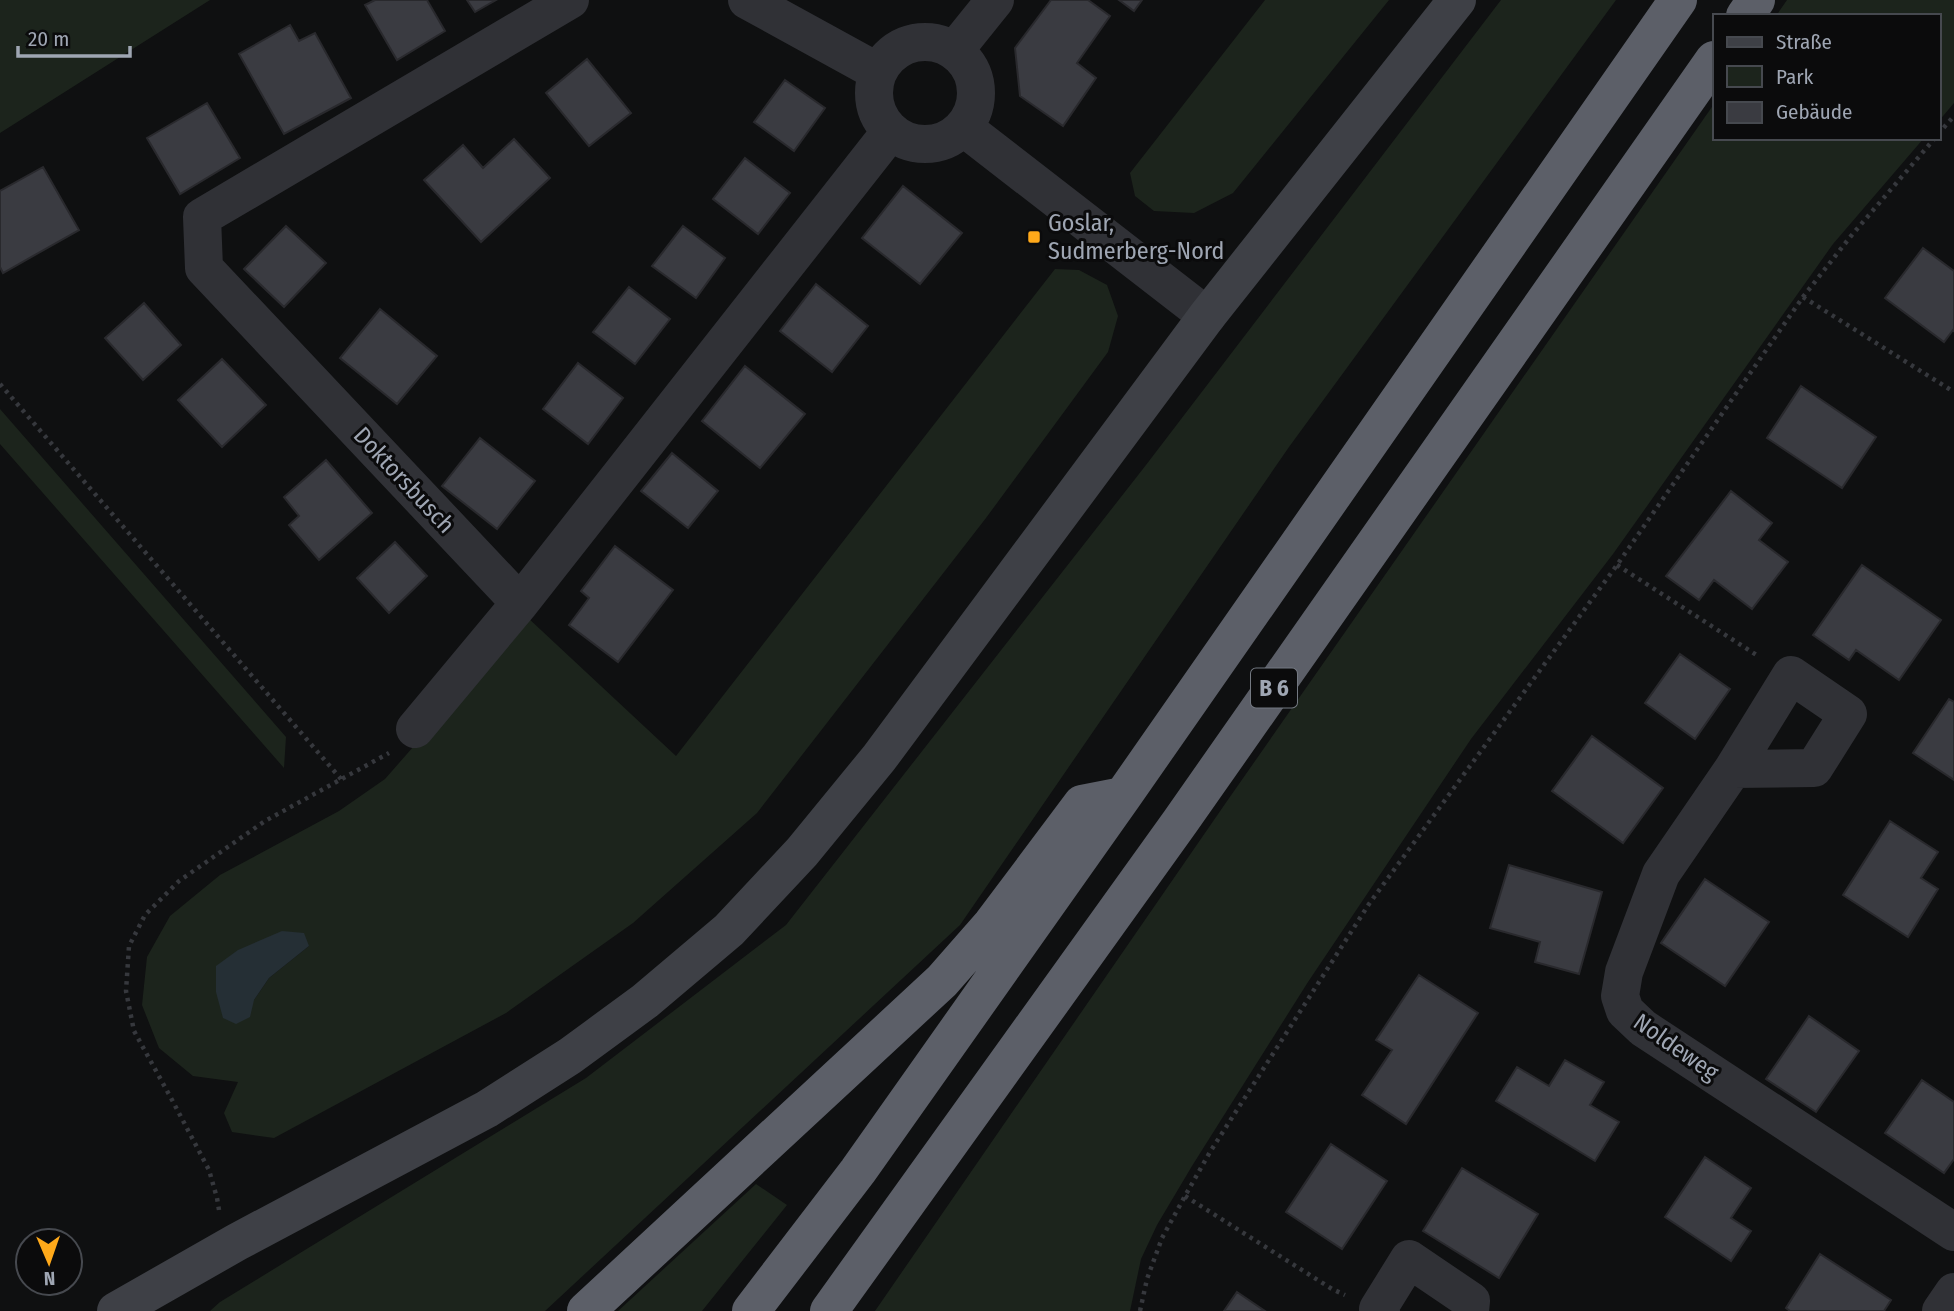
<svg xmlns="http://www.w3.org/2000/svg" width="1954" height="1311" font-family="'Fira Sans Condensed',sans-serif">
<rect width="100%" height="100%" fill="#0f1011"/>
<!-- green -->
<path fill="#1c241c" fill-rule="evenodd" d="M0 0H210L0 133Z
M1265 0H1389L1233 193 1194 213 1154 211 1135 196 1130 173Z
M1501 0H1616L1289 447 960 925 545 1311H210L220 1302 586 1078 786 925 1146 465Z
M1787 0H1954V103L1938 122V16H1776Z
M1714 104V138H1924L1833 244 1613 554 1471 739 1308 982 1192 1166 1157 1225 1141 1259 1130 1311H875L1225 804Z
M1055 269 1079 270 1107 285 1118 316 1108 352 986 518 757 813 633 923 506 1013 274 1138 232 1132 224 1113 238 1082 193 1076 159 1048 142 1005 147 957 170 916 220 875 339 811 385 779 527 617 676 756ZM282 931 309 946 269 978 254 1000Z
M0 409 286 737 284 768 0 444Z
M756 1184 787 1205 702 1311H618Z"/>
<!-- water -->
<path fill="#252f35" d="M282 931 304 933 309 946 269 978 254 1000 250 1017 236 1024 223 1018 216 992V966L238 950Z"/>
<!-- building -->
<path fill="#3a3b41" stroke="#29292d" stroke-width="2" d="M375 0H427L445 31 397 60 365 5Z
M467 0H496L475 12Z
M1051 0H1088L1110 16 1077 63 1096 78 1063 126 1020 96 1015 48Z
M1119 0H1142L1134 11Z
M290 25 299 41 315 33 351 98 284 134 239 54Z
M587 59 631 113 589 146 546 93Z
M785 80 825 108 794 151 754 122Z
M207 103 240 158 180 194 147 138Z
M514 139 550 178 481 242 424 180 463 145 483 168Z
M745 158 790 193 758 234 713 199Z
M43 167 79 230 3 273 0 267V191Z
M903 186 962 233 920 284 862 238Z
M286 226 326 263 284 307 244 269Z
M683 226 725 258 696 298 652 266Z
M1923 248 1954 271V331L1953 330 1944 342 1885 298Z
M816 284 868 326 832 372 780 331Z
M629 287 670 319 635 364 593 332Z
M144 303 181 345 143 380 105 338Z
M380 309 437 356 397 404 340 358Z
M222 359 266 405 222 447 178 400Z
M578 363 623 398 588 444 543 409Z
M745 366 805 414 760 468 702 421Z
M1801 386 1876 437 1842 488 1767 438Z
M480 438 535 481 497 529 442 486Z
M672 453 718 491 688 528 641 491Z
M326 460 372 513 319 560 289 525 299 516 284 497Z
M1731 491 1772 523 1759 540 1788 562 1752 609 1714 580 1699 600 1666 576Z
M395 542 427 576 389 613 357 578Z
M615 546 673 590 618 662 569 625 589 598 581 591Z
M1862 565 1941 620 1899 680 1856 650 1849 660 1813 635Z
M1680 654 1730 689 1695 739 1645 703Z
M1949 699 1954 702V780L1913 753Z
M1592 736 1663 788 1623 843 1552 791Z
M1890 821 1938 852 1921 878 1938 889 1908 937 1843 895Z
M1509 865 1602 892 1579 974 1535 962 1540 942 1490 928Z
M1705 879 1769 922 1725 986 1661 943Z
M1419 975 1478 1013 1406 1124 1362 1095 1392 1050 1376 1040Z
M1809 1016 1859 1051 1816 1112 1766 1079Z
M1565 1060 1604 1082 1590 1105 1619 1122 1595 1161 1496 1101 1517 1067 1549 1086Z
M1922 1080 1954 1102V1159L1944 1173 1885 1133Z
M1331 1144 1387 1181 1342 1249 1286 1212Z
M1705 1157 1751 1188 1731 1218 1751 1231 1731 1261 1665 1217Z
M1462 1168 1538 1214 1499 1278 1423 1231Z
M1820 1254 1891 1300 1884 1311H1790L1786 1308Z
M1237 1292 1265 1311H1224Z"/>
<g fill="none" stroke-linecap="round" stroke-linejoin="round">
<!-- path -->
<path stroke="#36383d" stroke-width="4.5" stroke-dasharray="3.5 5" stroke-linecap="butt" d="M1938 134 1954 116
M1803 297 1954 392
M0 384 341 779
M1617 565 1758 656
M1185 1196 1332 1289 1345 1295
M219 1210 217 1198 209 1170 171 1098 134 1031 126 991 129 946 145 915 179 881 265 821 389 753
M1140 1311 1147 1279 1162 1238 1185 1196 1210 1152 1369 904 1617 565 1803 297 1851 236 1935 138"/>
<!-- street -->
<path stroke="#303136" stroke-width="38" d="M570 0 202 217 204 268 520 603 891 131
M747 0 878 72
M874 93a51 51 0 1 1 102 0a51 51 0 1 1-102 0Z
M954 51 995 0
M963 127 1207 316
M415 729 520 603
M1733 769 1814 768 1848 714 1791 675 1733 769 1661 874 1624 972 1620 996 1625 1011 1643 1028 1954 1232
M1381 1311 1378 1309 1409 1259 1471 1301 1470 1311
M1941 1311 1954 1292"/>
<!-- secondary -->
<path stroke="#3e4046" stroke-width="38" d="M116 1311 237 1242 487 1109 570 1056 596 1037 645 1001 729 930 802 852 879 758 1207 316 1457 0"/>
<!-- highway -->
<path stroke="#5c5f68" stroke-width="38" d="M1745 16 1756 0
M586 1311 942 981 992 924 1082 804 1123 796
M751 1311 858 1171 1123 796 1678 0
M829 1311 1180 822 1714 60"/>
</g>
<!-- markers -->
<rect fill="#ffa91a" stroke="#0b0b0c" stroke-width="2.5" x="1027" y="230" width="14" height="14" rx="3.5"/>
<g text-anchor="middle" stroke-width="6" stroke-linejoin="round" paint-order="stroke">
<!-- shield labels -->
<rect fill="#0b0b0c" stroke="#737881" stroke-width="2" x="1251" y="668.5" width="46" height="39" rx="5"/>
<g font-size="23" font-weight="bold" fill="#9fa6b3">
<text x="1274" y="696">B 6</text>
</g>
<!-- poi labels -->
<g font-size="24" fill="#9fa6b3" stroke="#0b0b0c" text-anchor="start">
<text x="1048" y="231">Goslar,<tspan x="1048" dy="28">Sudmerberg-Nord</tspan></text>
</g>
<!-- street labels -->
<g font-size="24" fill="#9fa6b3" stroke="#0b0b0c">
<text transform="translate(404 480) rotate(47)" y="8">Doktorsbusch</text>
<text transform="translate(1676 1047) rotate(35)" y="8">Noldeweg</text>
</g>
</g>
<!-- legend -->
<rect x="1713" y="14" width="228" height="126" fill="#0b0b0c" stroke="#46494f" stroke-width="2"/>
<rect x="1727" y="37" width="35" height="10" fill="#3e4046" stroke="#46494f" stroke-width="2"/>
<text x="1776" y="49" font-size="21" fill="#9fa6b3">Straße</text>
<rect x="1727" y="66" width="35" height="21" fill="#1c241c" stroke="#46494f" stroke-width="2"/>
<text x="1776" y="84" font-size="21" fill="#9fa6b3">Park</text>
<rect x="1727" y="102" width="35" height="21" fill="#3a3b41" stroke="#46494f" stroke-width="2"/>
<text x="1776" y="119" font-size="21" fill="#9fa6b3">Gebäude</text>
<!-- north arrow -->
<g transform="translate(49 1262) rotate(178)"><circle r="33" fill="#0b0b0c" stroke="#46494f" stroke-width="2"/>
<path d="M0-5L12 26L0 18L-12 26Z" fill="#ffa91a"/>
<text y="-10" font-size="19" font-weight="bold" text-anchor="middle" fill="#9fa6b3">N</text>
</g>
<!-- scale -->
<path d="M18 46v10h112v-10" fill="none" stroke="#9fa6b3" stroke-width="3.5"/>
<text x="28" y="46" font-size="21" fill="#9fa6b3" stroke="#0b0b0c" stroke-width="5" paint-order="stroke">20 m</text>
</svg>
